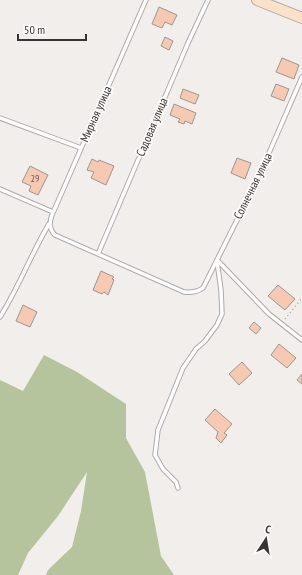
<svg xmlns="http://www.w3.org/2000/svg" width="302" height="575" font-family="'PT Sans Narrow',sans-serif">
<rect width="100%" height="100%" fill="#f2eeec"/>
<!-- green -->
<path fill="#b6c49d" d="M44 355 77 372 126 404V438L145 472 161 556 174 575H46L48 570 72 547 81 511 87 472 58 516 28 553 18 575H0V380L23 391Z"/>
<!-- building -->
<path fill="#f7c9b1" stroke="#9a9694" d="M159 7 177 15 172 25 165 22 162 28 152 24Z
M165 37 173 41 169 50 161 46Z
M282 58 299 65 294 79 276 72Z
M276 84 289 89 284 101 271 96Z
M183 89 199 95 195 104 180 98Z
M174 104 196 113 192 124 185 121 184 124 178 122 180 119 170 115Z
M237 158 251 163 245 179 231 173Z
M92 159 98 162 99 160 114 166 106 185 91 178 94 172 87 170Z
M30 166 48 175 38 195 29 191 31 186 22 182Z
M101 271 114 277 112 279 114 280 108 295 104 292 102 294 93 290Z
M278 285 295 299 285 310 268 296Z
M23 305 37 312 30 327 16 321Z
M254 322 261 328 256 334 249 328Z
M279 344 296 358 287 368 271 355Z
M242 362 252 373 239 385 229 374Z
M302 374V384L297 380Z
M215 409 232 424 224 433 227 435 221 443 216 438 218 432 205 420Z"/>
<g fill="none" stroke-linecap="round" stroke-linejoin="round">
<!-- lane casing -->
<g stroke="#aeaaa8" stroke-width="5.5">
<path id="lane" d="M146 0 52 215C49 223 49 229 55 235L184 292C192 293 197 292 203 288L258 178 302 77
M0 118 81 148
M0 189 53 212
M98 254 188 43 208 0
M218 261 269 314 302 340
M0 317C19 287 31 254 49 224
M178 488 176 482 163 469 155 455 158 430 183 368 196 349 205 341 217 325 222 314 221 290 217 261"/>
</g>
<!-- secondary casing -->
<g stroke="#aeaaa8" stroke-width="12">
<path id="secondary" d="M257 0 302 18"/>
</g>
<!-- path -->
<path stroke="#a8a4a3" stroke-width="1.5" stroke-dasharray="1 3" stroke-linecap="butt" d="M285 319 302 298"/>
<!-- lane -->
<use href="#lane" stroke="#fff" stroke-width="3.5"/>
<!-- secondary -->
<use href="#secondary" stroke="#fbe1c8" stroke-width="10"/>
</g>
<g text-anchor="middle" stroke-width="3.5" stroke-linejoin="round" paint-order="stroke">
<!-- number labels -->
<g font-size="10" fill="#675a53">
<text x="35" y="182">29</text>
</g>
<!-- street labels -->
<g font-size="12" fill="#373534" stroke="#fefcfa">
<text transform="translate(96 114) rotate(-66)" y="4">Мирная улица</text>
<text transform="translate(152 127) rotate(-67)" y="4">Садовая улица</text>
<text transform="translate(253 186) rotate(-64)" y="4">Солнечная улица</text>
</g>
</g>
<!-- north arrow -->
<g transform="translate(266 539) rotate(12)" stroke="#fefcfa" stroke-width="3" paint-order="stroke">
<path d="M0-3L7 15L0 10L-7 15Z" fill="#373534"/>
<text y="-6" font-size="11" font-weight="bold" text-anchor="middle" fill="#373534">С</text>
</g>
<!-- scale -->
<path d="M18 34v6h68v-6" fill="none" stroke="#373534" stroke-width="2"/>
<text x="24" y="34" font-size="12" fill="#373534" stroke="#fefcfa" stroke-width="3" paint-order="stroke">50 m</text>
</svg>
